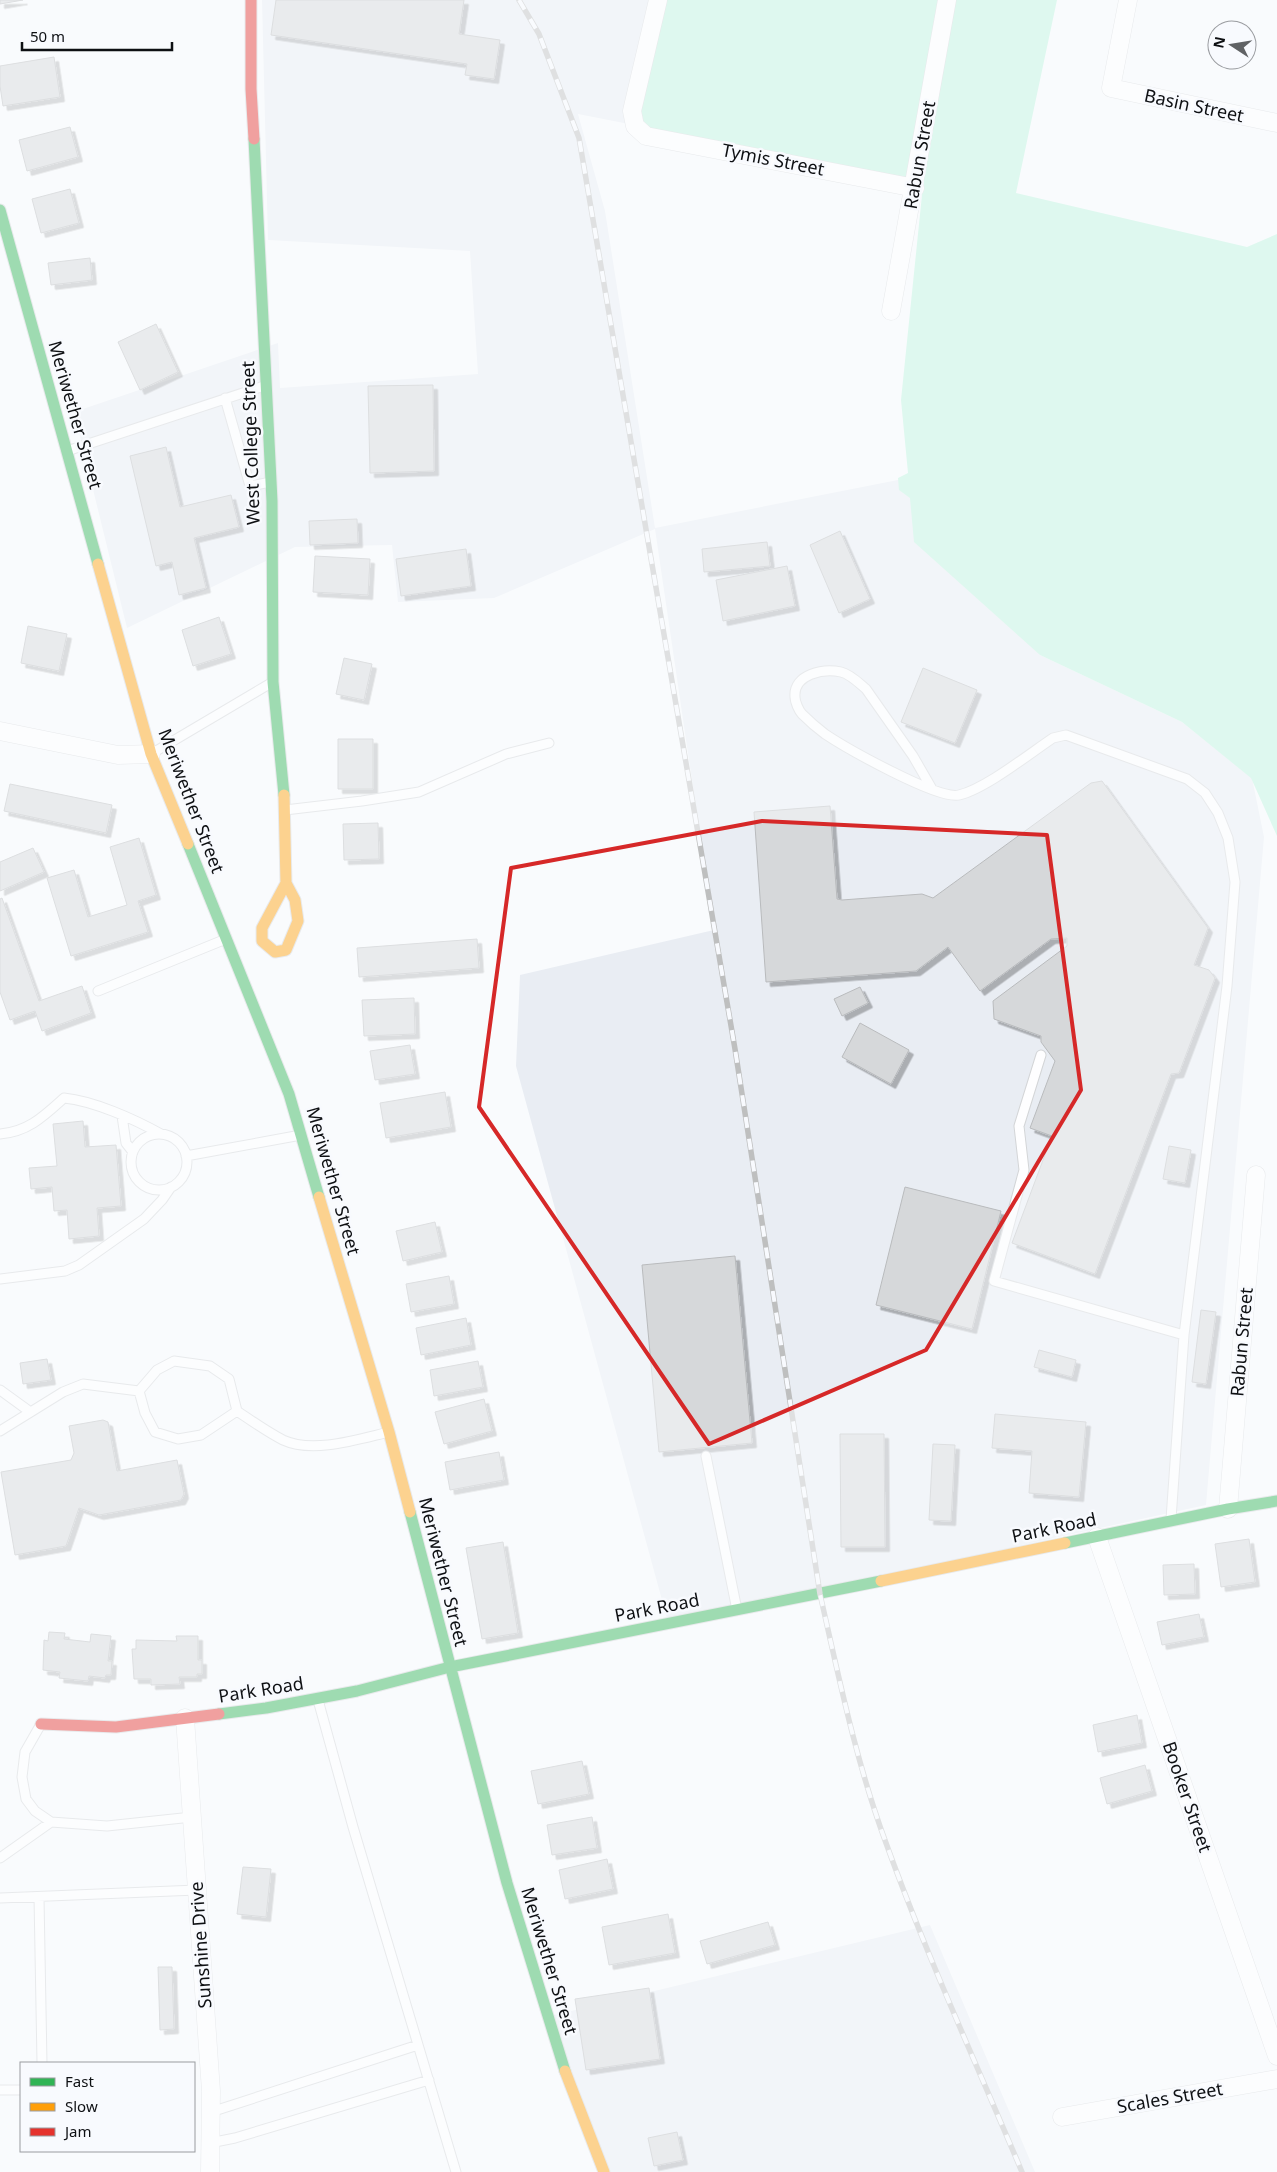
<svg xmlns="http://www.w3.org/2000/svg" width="1277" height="2172" font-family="'Noto Sans',sans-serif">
<defs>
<filter id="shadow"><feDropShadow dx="4.5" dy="4.5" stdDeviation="0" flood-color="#0004"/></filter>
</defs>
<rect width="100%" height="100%" fill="#f9fbfd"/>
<!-- built -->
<path fill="#e9edf3" d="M262 0H660L634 125 578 114 605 211 655 528 908 478 1040 655 1182 722 1252 778 1264 837 1206 1505 668 1622 516 1066 520 975 714 930 655 529 494 598 398 602 392 545 295 547 127 628 74 412 278 343 280 388 478 374 470 251 268 240Z
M930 1925 1035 2172H607L546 2017Z"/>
<!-- green -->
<path fill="#bdf4dd" d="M660 0H1057L1016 193 1247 247 1277 234V836L1251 778 1182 722 1040 655 914 542 910 498 899 490 898 478 908 473 901 400 923 185 634 125Z"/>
<!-- building -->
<path fill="#d6d8da" stroke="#b9bbbd" filter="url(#shadow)" d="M0 0H23L0 4Z
M276 0H464L459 34 500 40 494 79 465 75 467 64 271 35Z
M54 57 60 97 3 106 0 86V66Z
M70 127 78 157 27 171 19 140Z
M70 189 79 223 41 233 32 199Z
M90 258 92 280 51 285 48 263Z
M156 324 178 372 140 390 118 342Z
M433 385 434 471 370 473 368 386Z
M166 447 180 507 231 495 239 527 194 538 206 588 179 595 172 562 156 566 130 456Z
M357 519 358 543 310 545 309 521Z
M840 531 870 599 839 613 810 545Z
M767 542 770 566 704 572 702 549Z
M466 549 471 586 401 596 396 559Z
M315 556 370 559 368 595 313 592Z
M787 566 795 606 723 621 716 580Z
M219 617 231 654 193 666 182 630Z
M28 626 67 634 59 671 21 663Z
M344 658 372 664 364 700 336 694Z
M923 668 977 690 955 743 901 722Z
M338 739H373V789H338Z
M1102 781 1208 928 1194 965 1209 970 1215 978 1179 1073 1171 1074 1095 1274 1012 1243 1052 1136 1030 1128 1055 1061 1041 1042V1036L994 1019 993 1001 1067 946V938L1051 939 980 991 948 947 916 971 766 982 754 812 830 806 837 899 842 900 922 894 933 898 1091 783Z
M10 784 112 805 106 833 4 811Z
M378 823 379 859 344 860 343 824Z
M139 838 156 895 138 901 148 932 71 956 47 878 74 870 88 917 127 905 110 847Z
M33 848 44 872 0 891V862Z
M2 898 39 1001 82 986 91 1013 42 1031 35 1011 10 1020 0 992V899Z
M477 939 479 968 359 977 357 948Z
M860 987 868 1003 842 1016 834 999Z
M414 998 415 1034 364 1036 362 1000Z
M860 1023 909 1050 891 1084 842 1057Z
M410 1045 415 1074 375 1080 370 1051Z
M445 1092 451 1127 386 1138 380 1103Z
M83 1121 85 1147 116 1145 121 1206 97 1208 99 1236 69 1239 67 1210 54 1211 52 1187 31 1189 29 1168 57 1166 53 1124Z
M1169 1146 1191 1150 1185 1183 1163 1179Z
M905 1187 1001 1211 972 1329 876 1305Z
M435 1222 442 1252 403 1261 396 1231Z
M735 1256 752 1443 659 1452 642 1265Z
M449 1276 454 1304 411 1312 406 1284Z
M1201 1310 1216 1312 1206 1384 1192 1382Z
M466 1318 471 1345 421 1355 416 1328Z
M1039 1350 1076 1360 1072 1377 1034 1367Z
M47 1359 51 1380 23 1384 20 1363Z
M478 1361 483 1387 434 1396 430 1370Z
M484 1399 492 1431 444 1444 435 1412Z
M995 1414 1086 1422 1079 1497 1029 1493 1032 1451 992 1448Z
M103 1420 108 1422 117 1471 177 1460 184 1494 181 1500 99 1515 79 1508 66 1546 15 1555 1 1472 71 1460 74 1453 69 1426Z
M840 1434H884L885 1547H841Z
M933 1444 955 1445 951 1521 929 1520Z
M499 1452 504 1480 450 1490 445 1462Z
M1249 1539 1255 1582 1221 1587 1215 1544Z
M503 1542 518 1633 482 1639 466 1548Z
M1194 1564 1195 1594 1164 1595 1163 1565Z
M1199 1614 1204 1637 1162 1645 1157 1622Z
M49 1632 65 1633 64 1639 90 1642 91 1634 111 1636 108 1661H112L111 1675H106L105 1678 89 1676 88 1681 59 1678 60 1672 43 1670 44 1640 48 1641Z
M176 1636H198V1660H202V1674H197V1677H179L180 1684 151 1685V1679H134L132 1649H136V1640L177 1641Z
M1137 1715 1142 1743 1098 1752 1093 1725Z
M582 1761 589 1794 538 1804 531 1771Z
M1145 1765 1152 1791 1107 1804 1100 1778Z
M592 1817 597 1848 552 1855 547 1825Z
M607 1859 613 1889 565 1899 559 1870Z
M243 1867 271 1869 266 1917 237 1914Z
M668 1914 675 1953 609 1965 602 1927Z
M768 1922 775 1945 707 1964 700 1941Z
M158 1967H172L174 2029 160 2030Z
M649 1988 660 2059 586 2070 575 1999Z
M677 2132 683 2160 654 2166 648 2138Z"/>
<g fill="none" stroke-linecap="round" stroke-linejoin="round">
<!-- lane casing -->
<g stroke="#d3d5d7" stroke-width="11">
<path id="lane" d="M225 398 250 486 271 482
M67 451 264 386
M151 754 271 683
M932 789 913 756 866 689C859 683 850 674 841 672 824 668 793 674 795 697 795 702 799 711 802 714 809 721 817 728 825 734 846 748 938 800 959 795 985 789 1029 754 1053 738L1066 735 1187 779 1205 793 1218 813 1228 838 1235 882 1227 986 1184 1335
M285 810 362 801 419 792 506 754 549 743
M98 991 226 939
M1041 1055 1019 1126 1024 1170 994 1281 1184 1335 1171 1519
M122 1116 126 1143 133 1152
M0 1134C28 1132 44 1116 64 1098 94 1101 134 1119 161 1134
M131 1162a28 28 0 1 1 56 0a28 28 0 1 1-56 0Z
M186 1156 301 1135
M0 1279 65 1271 79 1265 144 1219 162 1200 171 1187
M0 1390 29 1411
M237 1411 201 1435 178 1439 155 1432 145 1413 139 1391 157 1370 174 1361 210 1366 229 1379 237 1411C252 1421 267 1432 283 1440 313 1454 359 1439 389 1432
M0 1431 63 1392 83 1384 139 1391
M706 1456 737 1610
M318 1700 353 1827 456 2172
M41 1724 25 1752 22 1777 26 1799 35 1811 51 1822
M0 1858 51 1822 107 1826 192 1817
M39 1897 42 2063
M0 1898 197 1890
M0 2090H21
M211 2112 418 2045
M210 2143 235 2138 429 2080"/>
</g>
<!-- street casing -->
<g stroke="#d3d5d7" stroke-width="19">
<path id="street" d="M658 0 632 111 635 126 646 136 915 188
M1128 0 1111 88 1277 123
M891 311 947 0
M0 731 118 755 151 754
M1228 1509 1256 1175
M1097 1537 1277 2056
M185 1718 211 2091 210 2172
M1062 2117 1277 2079"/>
</g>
<!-- fast casing -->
<g stroke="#d3d5d7" stroke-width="13">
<path id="fast" d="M254 139 272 501 273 682 284 795
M0 210 98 564
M188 844 289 1094 319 1197
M410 1512 507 1883 565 2071
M1065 1543 1228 1509 1277 1501
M219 1714 266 1708 357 1691 450 1667 881 1581"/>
</g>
<!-- slow casing -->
<g stroke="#d3d5d7" stroke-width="13">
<path id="slow" d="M98 564 151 754 188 844
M284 795 286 883 295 900 298 921 286 950 275 952 262 941V928L286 883
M319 1197 389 1432 410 1512
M881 1581 1065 1543
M565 2071 604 2172"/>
</g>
<!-- jam casing -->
<g stroke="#d3d5d7" stroke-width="13">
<path id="jam" d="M251 0V89L254 139
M41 1724 116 1727 219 1714"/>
</g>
<!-- lane -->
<use href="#lane" stroke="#fefeff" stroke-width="9"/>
<!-- street -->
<use href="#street" stroke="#fefeff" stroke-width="18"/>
<!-- fast -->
<use href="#fast" stroke="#30b455" stroke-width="11"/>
<!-- slow -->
<use href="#slow" stroke="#ff9f0a" stroke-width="11"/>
<!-- jam -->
<use href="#jam" stroke="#e5322d" stroke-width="11"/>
<!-- rail casing -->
<g stroke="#bebfbf" stroke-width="5.5">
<path id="rail" d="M519 0 539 34 579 138 735 1049 820 1594C839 1678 856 1762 886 1843 926 1954 976 2063 1022 2172"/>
</g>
<!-- rail -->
<use href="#rail" stroke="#f8fafe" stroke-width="4" stroke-dasharray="11" stroke-linecap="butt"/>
</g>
<!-- marked area -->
<path d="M0 0H1277V2172H0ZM762 821 1047 835 1081 1090 926 1350 709 1444 479 1107 511 868Z" fill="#f9fbfd" fill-opacity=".55" fill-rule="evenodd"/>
<path fill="none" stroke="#d62828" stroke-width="4" stroke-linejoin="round" d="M762 821 1047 835 1081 1090 926 1350 709 1444 479 1107 511 868Z"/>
<g text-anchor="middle" stroke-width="5" stroke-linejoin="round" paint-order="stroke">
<!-- street labels -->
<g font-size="18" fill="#0e1013" stroke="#f8fafe">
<text transform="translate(1194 106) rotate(12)" y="6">Basin Street</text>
<text transform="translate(920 155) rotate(-80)" y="6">Rabun Street</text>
<text transform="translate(773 160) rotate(11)" y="6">Tymis Street</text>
<text transform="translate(75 415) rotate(74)" y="6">Meriwether Street</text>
<text transform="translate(251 443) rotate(-92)" y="6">West College Street</text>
<text transform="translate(191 801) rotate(69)" y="6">Meriwether Street</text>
<text transform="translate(333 1181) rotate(74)" y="6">Meriwether Street</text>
<text transform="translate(1242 1342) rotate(-85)" y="6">Rabun Street</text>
<text transform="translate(1054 1528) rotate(-12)" y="6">Park Road</text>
<text transform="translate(443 1572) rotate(76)" y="6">Meriwether Street</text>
<text transform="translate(657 1608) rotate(-11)" y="6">Park Road</text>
<text transform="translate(261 1690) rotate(-9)" y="6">Park Road</text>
<text transform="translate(1187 1797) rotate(71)" y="6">Booker Street</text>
<text transform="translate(201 1945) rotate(-94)" y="6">Sunshine Drive</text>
<text transform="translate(549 1961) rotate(73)" y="6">Meriwether Street</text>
<text transform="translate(1170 2098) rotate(-10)" y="6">Scales Street</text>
</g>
</g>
<!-- legend -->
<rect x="20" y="2062" width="175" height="90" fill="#f8fafe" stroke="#9a9ca0"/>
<rect x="30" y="2078" width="25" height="8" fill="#30b455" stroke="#9a9ca0"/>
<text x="65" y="2087" font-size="15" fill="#0e1013">Fast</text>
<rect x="30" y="2103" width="25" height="8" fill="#ff9f0a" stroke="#9a9ca0"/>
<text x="65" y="2112" font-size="15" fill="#0e1013">Slow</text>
<rect x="30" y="2128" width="25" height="8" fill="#e5322d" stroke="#9a9ca0"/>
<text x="65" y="2137" font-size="15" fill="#0e1013">Jam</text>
<!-- north arrow -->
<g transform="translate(1232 45) rotate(282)"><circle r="24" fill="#f8fafe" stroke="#9a9ca0"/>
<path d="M0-4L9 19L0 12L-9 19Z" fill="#606265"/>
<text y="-8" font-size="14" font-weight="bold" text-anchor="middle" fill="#0e1013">N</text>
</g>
<!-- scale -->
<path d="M22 42v8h150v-8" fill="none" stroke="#0e1013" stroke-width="2.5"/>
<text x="30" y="42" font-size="15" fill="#0e1013" stroke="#f8fafe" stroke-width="4" paint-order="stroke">50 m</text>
</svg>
